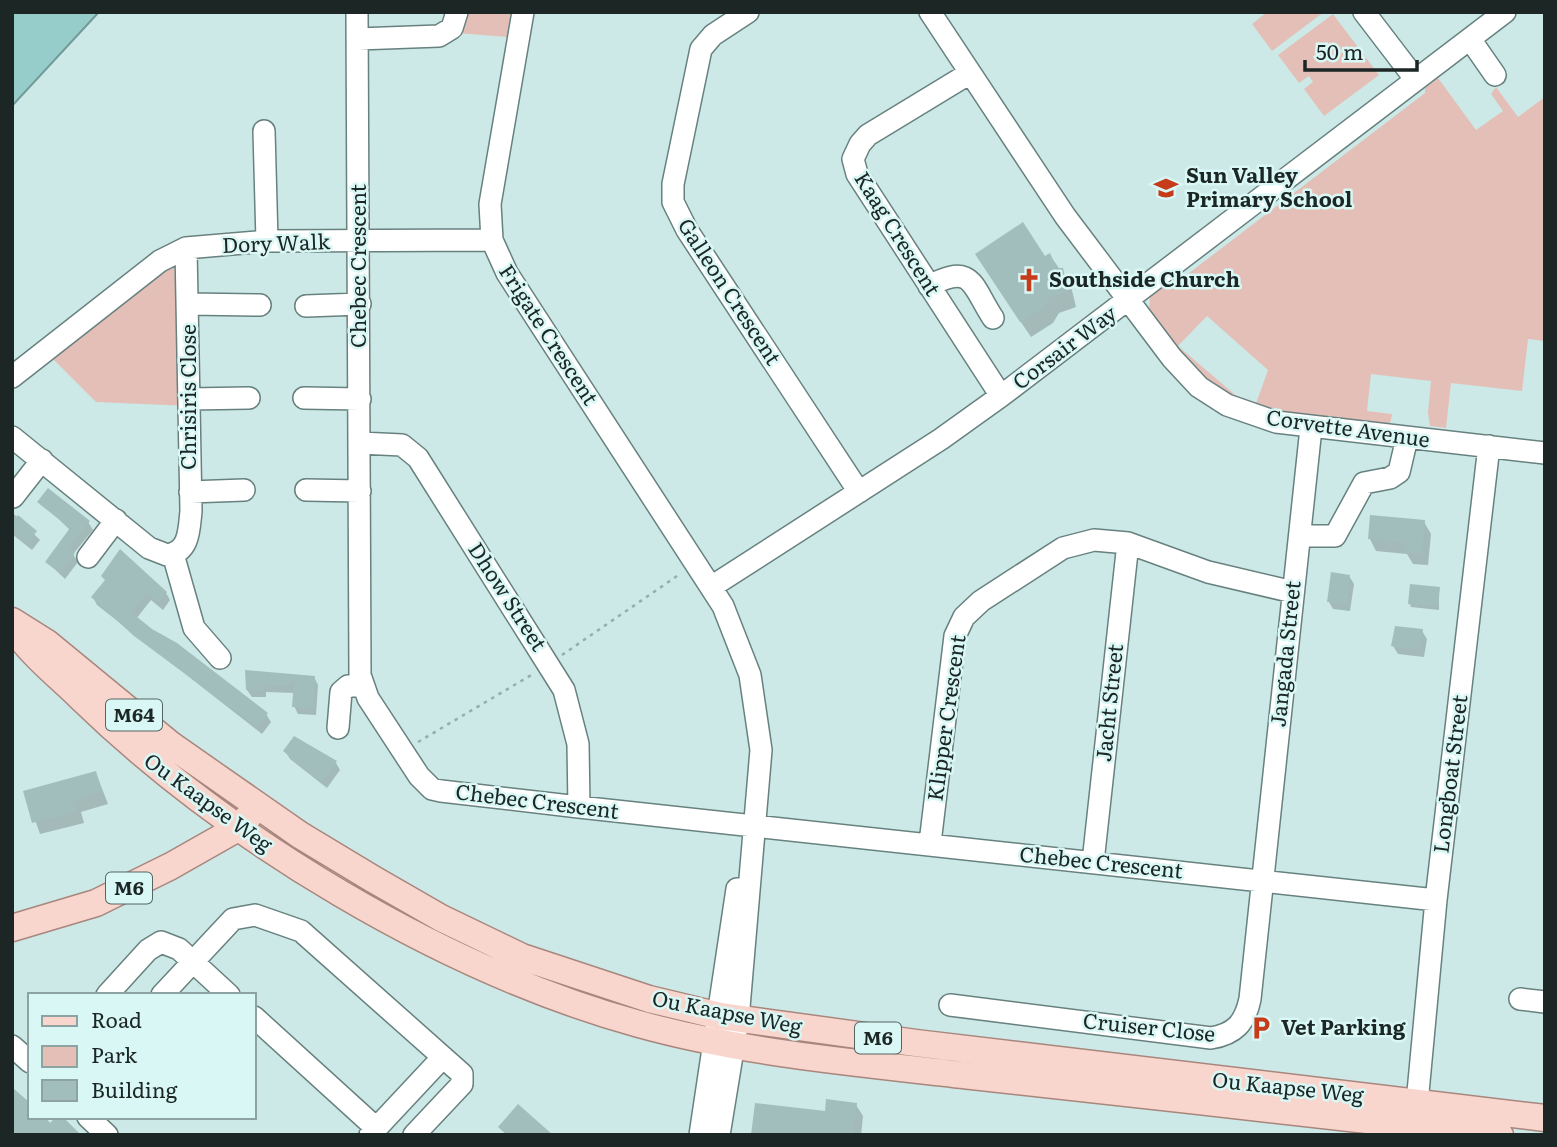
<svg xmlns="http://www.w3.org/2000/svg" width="1557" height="1147" font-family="Literata,serif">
<rect width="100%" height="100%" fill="#cce9e7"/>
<!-- green -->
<path fill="#e3bfb7" d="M457 12H527L520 38 445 32Z
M1267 12H1324L1272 51 1252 24Z
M1333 14 1379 75 1324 116 1304 89 1313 82 1309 76 1299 83 1278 55Z
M1438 78 1476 130 1503 111 1491 94 1496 87 1518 117 1545 97V341L1528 339 1522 391 1451 383 1446 428 1430 426 1428 413 1431 381 1371 374 1367 411 1392 414 1389 428 1254 409 1268 370 1207 316 1178 346 1240 399 1238 402 1193 370 1149 314 1150 295 1166 282 1176 283 1425 93V88Z
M164 266 186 271 190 406 96 402 45 351Z"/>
<!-- water -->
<path fill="#96ccc9" stroke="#719a98" stroke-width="2" d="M12 12H99L12 106Z"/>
<!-- shadow -->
<path fill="#0003" d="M1050 255 1071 286 1076 307 1059 313 1053 323 1031 337 986 270Z
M40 501 88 522 93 530 73 554 78 562 65 579 47 562 70 530Z
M12 512 40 540 32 550 12 534Z
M1424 522 1431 534 1428 565 1413 564 1407 554 1376 551 1370 539Z
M1349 576 1354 584 1350 611 1333 609 1329 602Z
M106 582 166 593 170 600 163 610 151 600 136 619 266 714 271 722 262 734 97 605 93 597Z
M1439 588V610L1411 607 1410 604Z
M1422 631 1427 639 1424 657 1398 654 1393 646Z
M247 672 314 677 318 685 316 715 298 714 294 706V693L266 692V697H252L247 690Z
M294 738 336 763 340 770 327 788 290 759 285 751Z
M96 773 108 804 81 812 84 823 40 834 25 792Z
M856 1105 863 1116 861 1135H753Z"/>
<!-- building -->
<path fill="#a2bebc" d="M1023 222 1045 256 1050 253 1056 268H1063L1068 291 1050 297 1044 307 1020 322 975 254Z
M48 488 90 521 68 548 75 553 60 573 45 562 70 528 37 502Z
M18 515 37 531 28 543 12 531V522Z
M1370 515 1425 520 1422 554 1404 552 1405 543 1368 539Z
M120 549 167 592 158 603 146 594 131 612 152 629 177 643 268 713 257 727 134 636 91 597 105 580 101 576Z
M1331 572 1350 575 1347 604 1327 602Z
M1410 584 1440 587 1438 607 1408 604Z
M1395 626 1423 629 1420 650 1391 646Z
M245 670 315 676 313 708 292 707 294 679 288 686 263 685V690H246Z
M294 736 337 761 322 782 283 751Z
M96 771 102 792 75 800 78 811 32 823 23 791Z
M12 1087 30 1103V1117H45L50 1123 56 1117H63L81 1135H12Z
M826 1099 857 1103 853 1135H751L755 1103 825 1111Z
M518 1104 553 1135H507L498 1127Z"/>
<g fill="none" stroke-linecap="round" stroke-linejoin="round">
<!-- minor casing -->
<g stroke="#67817f" stroke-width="24">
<path id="minor" d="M357 12 360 675 368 698 419 776 432 789 441 791 579 807 1436 900
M523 12 490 204 492 240 507 273 723 606 750 675 761 750 738 1019 719 1135
M748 12 713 35 701 49 673 184V202L687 230 859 492
M930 12 1065 216 1172 358 1199 387 1227 405 1276 422 1545 453
M1364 12 1416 80
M358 39 439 36 452 28 457 12
M1470 39 1495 75
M970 73 868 135 860 144 853 159 857 174 1001 396
M264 131 267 241
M929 286C973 263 971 284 993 318
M189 304 260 305
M306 306 360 304
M12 377 160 261 186 248 267 241 492 240
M304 398 360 399
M189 399 249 398
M12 437 149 548 167 555C190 552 189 529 191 511L186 248
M360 443 402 445 418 458 564 690 578 744 579 807
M306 490 360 491
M190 492 244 490
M13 497 42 460
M1300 536H1335L1364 483 1390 478 1399 472 1407 438
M173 554 194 628 220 658
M88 557 116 520
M711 587 941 439 1001 396 1505 12
M338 728 341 692 348 686 363 685
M930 843 955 636 964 617 981 601 1063 548 1094 540 1128 543 1208 572 1293 592
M1093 862 1128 543
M107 995 148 950 161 942 179 949 229 995
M162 995 233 919 255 915 301 931 462 1074V1084L414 1135
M1520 999 1545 1002
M950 1005 1211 1038C1235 1034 1245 1023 1250 999L1311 428
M254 1017 376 1128
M12 1046 30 1062
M1417 1103 1436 900 1489 446
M88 1117 107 1135
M370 1135 443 1057
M700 1135 737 889"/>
</g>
<!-- major casing -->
<g stroke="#a9867d" stroke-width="29">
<path id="major" d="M12 621 47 643 171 745 300 835 373 879 441 918 522 957 649 999 720 1016 916 1043 1545 1118
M24 642C41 663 62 679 81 698 226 839 443 970 639 1024 747 1054 861 1063 972 1076 1148 1096 1324 1114 1500 1135
M12 928 96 903 171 866 238 828 249 816"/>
</g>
<!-- path -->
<path stroke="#95adab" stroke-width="2.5" stroke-dasharray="3.5 5" stroke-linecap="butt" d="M562 655 680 574
M418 742 533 674"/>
<!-- minor -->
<use href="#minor" stroke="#fff" stroke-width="21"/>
<!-- major -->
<use href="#major" stroke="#f9d6cd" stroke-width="26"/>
</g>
<!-- icons -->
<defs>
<g id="school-bare" transform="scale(1.89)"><path d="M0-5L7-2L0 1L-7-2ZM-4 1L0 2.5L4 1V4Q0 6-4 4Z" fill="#c63c1a" stroke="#d9f7f4" stroke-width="2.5" paint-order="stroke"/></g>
<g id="church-bare" transform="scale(1.89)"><path d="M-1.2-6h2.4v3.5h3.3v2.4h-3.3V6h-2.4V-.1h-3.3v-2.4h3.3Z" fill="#c63c1a" stroke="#d9f7f4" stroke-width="2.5" paint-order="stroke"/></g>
<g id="parking-bare" transform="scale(1.89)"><path d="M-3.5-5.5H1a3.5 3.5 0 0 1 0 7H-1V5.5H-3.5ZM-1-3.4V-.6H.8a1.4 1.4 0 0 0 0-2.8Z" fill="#c63c1a" stroke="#d9f7f4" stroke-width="2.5" paint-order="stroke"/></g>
</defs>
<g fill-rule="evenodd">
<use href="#school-bare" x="1166" y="188"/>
<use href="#church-bare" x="1029" y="280"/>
<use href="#parking-bare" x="1261" y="1028"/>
</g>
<g text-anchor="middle" stroke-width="5" stroke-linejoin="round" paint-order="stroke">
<!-- shield labels -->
<g fill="#d9f7f4" stroke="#546563" stroke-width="2">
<rect x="106" y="699.5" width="56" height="31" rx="5"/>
<rect x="106" y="872.5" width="46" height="31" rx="5"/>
<rect x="855" y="1022.5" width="46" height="31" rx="5"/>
</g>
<g font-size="19" font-weight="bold" fill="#1b2625">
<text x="134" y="722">M64</text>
<text x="129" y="895">M6</text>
<text x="878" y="1045">M6</text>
</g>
<!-- poi labels -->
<g font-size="21" font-weight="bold" fill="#1b2625" stroke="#d9f7f4" text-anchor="start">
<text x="1186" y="183">Sun Valley<tspan x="1186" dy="24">Primary School</tspan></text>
<text x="1049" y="287">Southside Church</text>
<text x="1281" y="1035">Vet Parking</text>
</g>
<!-- street labels -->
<g font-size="21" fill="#1b2625" stroke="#d9f7f4">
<text transform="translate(897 234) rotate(58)" y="7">Kaag Crescent</text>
<text transform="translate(276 244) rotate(-2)" y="7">Dory Walk</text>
<text transform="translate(359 266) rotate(-90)" y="7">Chebec Crescent</text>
<text transform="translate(729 292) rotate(57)" y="7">Galleon Crescent</text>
<text transform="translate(548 335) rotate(57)" y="7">Frigate Crescent</text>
<text transform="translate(1065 348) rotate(-37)" y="7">Corsair Way</text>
<text transform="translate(189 397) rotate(-90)" y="7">Chrisiris Close</text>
<text transform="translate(1348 429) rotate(8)" y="7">Corvette Avenue</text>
<text transform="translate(507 597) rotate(57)" y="7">Dhow Street</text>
<text transform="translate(1286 654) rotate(-84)" y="7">Jangada Street</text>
<text transform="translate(1110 703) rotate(-84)" y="7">Jacht Street</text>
<text transform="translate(947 718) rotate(-82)" y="7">Klipper Crescent</text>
<text transform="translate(1451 774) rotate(-83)" y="7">Longboat Street</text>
<text transform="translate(537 802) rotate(7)" y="7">Chebec Crescent</text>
<text transform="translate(208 803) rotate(36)" y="7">Ou Kaapse Weg</text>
<text transform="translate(1101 863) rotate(6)" y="7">Chebec Crescent</text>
<text transform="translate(727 1013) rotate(11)" y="7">Ou Kaapse Weg</text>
<text transform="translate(1149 1028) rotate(6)" y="7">Cruiser Close</text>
<text transform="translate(1288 1088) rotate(6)" y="7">Ou Kaapse Weg</text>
</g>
</g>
<!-- border -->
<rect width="1557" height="1147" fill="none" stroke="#1b2625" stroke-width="28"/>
<!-- legend -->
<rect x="28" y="993" width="228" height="126" fill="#d9f7f4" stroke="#8da3a1" stroke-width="2"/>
<rect x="42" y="1016" width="35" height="10" fill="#f9d6cd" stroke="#8da3a1" stroke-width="2"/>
<text x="91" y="1028" font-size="21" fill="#1b2625">Road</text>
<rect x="42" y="1046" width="35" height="21" fill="#e3bfb7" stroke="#8da3a1" stroke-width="2"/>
<text x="91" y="1063" font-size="21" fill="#1b2625">Park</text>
<rect x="42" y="1080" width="35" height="21" fill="#a2bebc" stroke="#8da3a1" stroke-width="2"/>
<text x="91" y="1098" font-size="21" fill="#1b2625">Building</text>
<!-- scale -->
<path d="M1305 60v10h112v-10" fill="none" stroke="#1b2625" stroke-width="3.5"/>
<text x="1316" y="60" font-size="21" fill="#1b2625" stroke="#d9f7f4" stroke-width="5" paint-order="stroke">50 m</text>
</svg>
